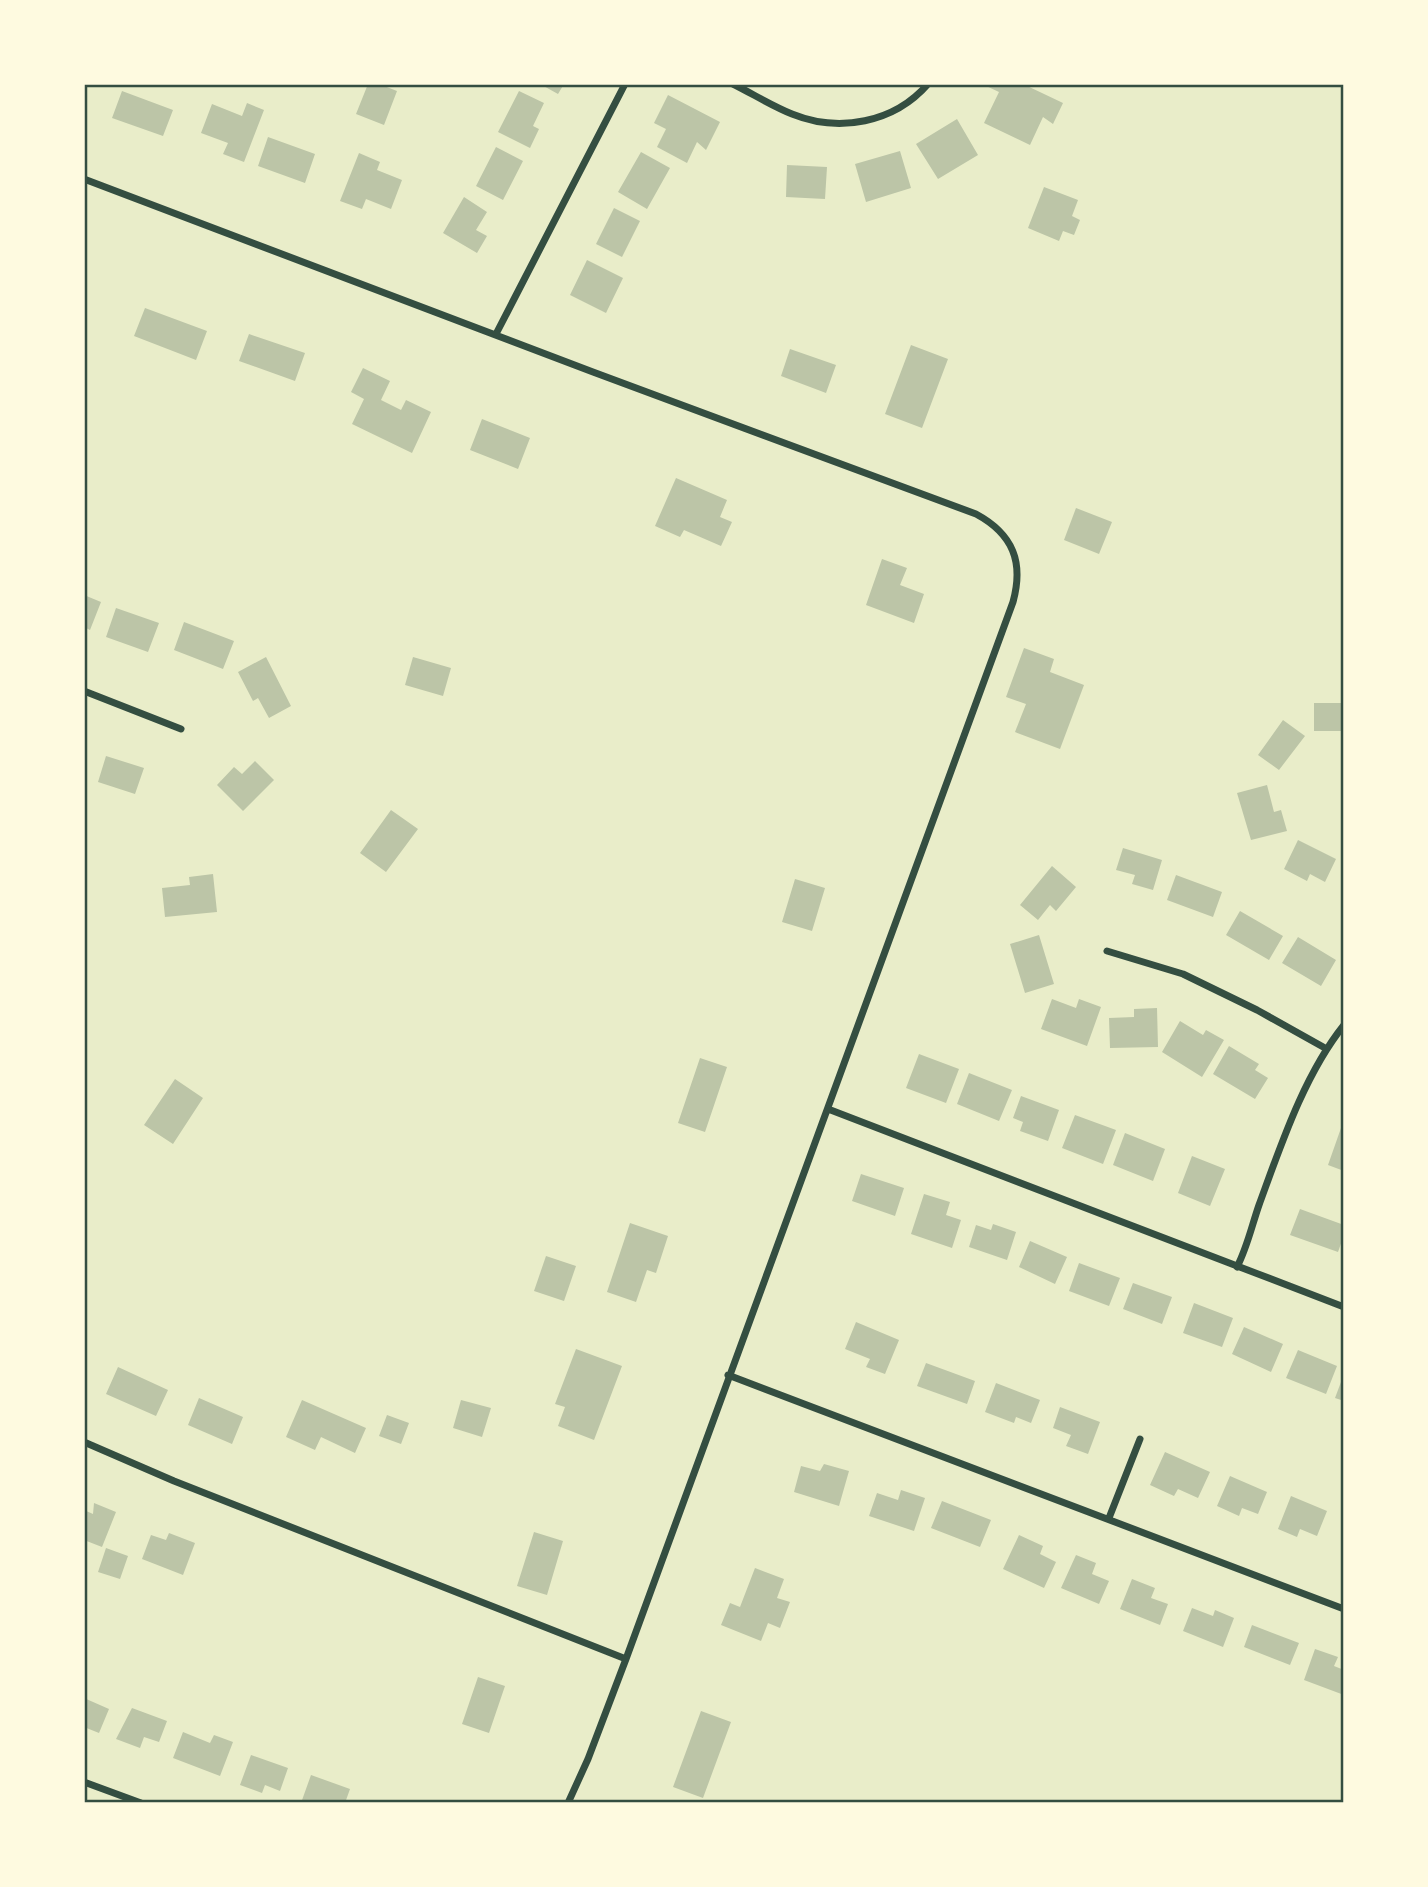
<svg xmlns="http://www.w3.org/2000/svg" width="1428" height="1887" font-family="Figtree,sans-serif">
<rect width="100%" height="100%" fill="#e9edc9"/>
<!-- building -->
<path fill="#bcc5a7" d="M368 84H379L397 91 384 125 356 114Z
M540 84H564L558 94Z
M982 84H1023L1063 103 1053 124 1043 117 1030 145 984 123 999 92Z
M122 91 173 110 163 136 112 118Z
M519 91 544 103 533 126 539 129 530 148 498 132Z
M668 95 720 122 706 150 697 142 687 163 657 147 666 129 654 123Z
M247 103 264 110 244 162 223 154 228 143 201 133 212 104 242 116Z
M957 119 978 155 938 179 916 144Z
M268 137 315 154 305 183 258 166Z
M496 147 523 161 503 200 476 186Z
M900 151 911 188 866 202 855 164Z
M641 152 670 168 647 209 618 192Z
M359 153 380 162 377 170 402 180 391 209 366 199 362 209 340 201Z
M787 165 827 167 825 199 786 197Z
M1044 187 1078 200 1072 216 1080 220 1074 235 1063 231 1059 241 1028 228Z
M464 197 487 212 476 230 487 236 477 253 443 233Z
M614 208 640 221 622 257 596 244Z
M587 260 623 278 606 313 570 295Z
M145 308 207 331 196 360 134 336Z
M249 334 305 353 295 381 239 361Z
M911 345 948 359 922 428 885 414Z
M790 349 836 365 826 393 781 376Z
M363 368 390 381 381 400 401 410 406 400 431 412 412 453 352 424 364 399 351 392Z
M482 419 530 438 518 469 470 450Z
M676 478 727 500 720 517 732 522 721 546 684 530 680 537 655 526Z
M1076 508 1112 522 1099 554 1064 540Z
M882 559 907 568 900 585 924 594 914 623 866 605Z
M84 595 101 602 90 630 84 627Z
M116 608 159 623 148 652 106 637Z
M184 622 234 641 223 669 174 650Z
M1024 648 1054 659 1050 672 1084 685 1060 749 1015 732 1026 704 1006 697Z
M266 657 291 706 269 718 258 698 253 701 238 672Z
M413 657 451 668 443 696 405 685Z
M1314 703H1344V731H1314Z
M1283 720 1305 736 1279 770 1258 755Z
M106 756 144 768 135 794 98 782Z
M255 761 274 780 243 811 217 785 234 767 242 774Z
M1267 785 1274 812 1281 810 1287 831 1251 840 1237 793Z
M391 810 418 829 386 872 360 853Z
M1298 840 1336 859 1325 882 1310 874 1307 881 1284 869Z
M1123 848 1162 860 1153 890 1132 884 1135 875 1116 870Z
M1052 866 1076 887 1056 911 1050 905 1038 920 1020 905Z
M213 874 217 912 165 917 162 888 190 885 189 877Z
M1176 875 1222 892 1213 917 1167 900Z
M795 879 825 888 812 931 782 922Z
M1240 911 1283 936 1269 960 1226 935Z
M1039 935 1054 984 1025 993 1010 944Z
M1298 937 1336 960 1321 986 1282 963Z
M1052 999 1076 1008 1079 999 1101 1007 1087 1046 1041 1029Z
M1157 1008 1158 1047 1110 1048 1109 1018 1134 1017V1009Z
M1180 1021 1203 1035 1206 1030 1224 1040 1202 1077 1162 1052Z
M1229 1046 1259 1064 1255 1070 1268 1078 1255 1099 1213 1074Z
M919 1054 959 1069 946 1103 906 1088Z
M700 1058 727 1067 705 1132 678 1123Z
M969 1073 1012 1090 999 1121 957 1104Z
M175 1079 203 1098 173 1144 144 1125Z
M1021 1096 1059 1110 1048 1141 1020 1131 1023 1122 1013 1118Z
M1075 1115 1116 1130 1103 1164 1062 1148Z
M1341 1128 1344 1129V1171L1328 1165Z
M1125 1133 1165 1149 1153 1181 1113 1165Z
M1192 1156 1225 1169 1210 1206 1178 1193Z
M861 1174 904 1188 895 1216 852 1201Z
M924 1194 950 1202 946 1215 961 1220 952 1248 911 1234Z
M1300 1209 1344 1225V1235L1338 1252 1290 1235Z
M630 1223 668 1236 656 1273 647 1270 636 1302 607 1292Z
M993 1224 1016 1232 1007 1260 969 1247 976 1225 991 1230Z
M1030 1241 1067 1257 1055 1284 1019 1267Z
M546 1256 576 1266 564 1301 534 1291Z
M1079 1263 1120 1278 1109 1306 1069 1291Z
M1133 1283 1172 1297 1162 1324 1123 1309Z
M1194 1303 1233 1318 1222 1347 1183 1333Z
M856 1322 899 1340 885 1374 866 1367 870 1359 845 1349Z
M1244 1327 1283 1344 1271 1372 1232 1354Z
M576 1349 622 1366 594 1440 558 1426 565 1407 555 1404Z
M1298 1350 1337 1366 1326 1394 1286 1378Z
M926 1363 975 1381 967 1404 917 1386Z
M118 1367 168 1390 156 1416 106 1394Z
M1344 1374V1401L1335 1398Z
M996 1383 1040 1400 1031 1423 1016 1417 1014 1423 985 1412Z
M199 1398 243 1417 232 1444 188 1425Z
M302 1400 366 1428 355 1453 321 1437 315 1450 286 1437Z
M461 1400 491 1408 482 1437 453 1428Z
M1060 1407 1100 1422 1088 1454 1066 1446 1071 1435 1053 1428Z
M387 1415 409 1423 401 1444 379 1436Z
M1165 1452 1210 1472 1198 1498 1178 1489 1174 1496 1150 1485Z
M824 1464 849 1471 839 1506 794 1492 801 1466 820 1471Z
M1230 1476 1267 1492 1258 1514 1242 1508 1239 1516 1217 1506Z
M901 1490 925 1498 914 1531 869 1516 877 1493 898 1500Z
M1291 1496 1327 1511 1317 1536 1300 1529 1297 1537 1278 1529Z
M942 1501 991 1520 980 1547 931 1528Z
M94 1503 116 1512 102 1547 84 1540V1510L93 1514Z
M534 1532 563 1541 547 1595 517 1586Z
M169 1533 195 1543 183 1575 142 1559 151 1535 166 1540Z
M1019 1535 1043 1546 1040 1554 1056 1562 1044 1588 1003 1569Z
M106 1548 128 1556 120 1579 98 1572Z
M1076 1555 1096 1563 1092 1574 1109 1581 1099 1604 1061 1588Z
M755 1568 784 1579 777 1598 790 1602 780 1628 768 1623 761 1641 721 1625 730 1603 740 1607Z
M1132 1579 1155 1588 1151 1598 1168 1604 1160 1625 1120 1609Z
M1192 1608 1213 1616 1215 1610 1234 1618 1223 1647 1183 1631Z
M1252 1625 1299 1643 1290 1665 1244 1647Z
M1315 1649 1338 1657 1334 1666 1344 1670V1695L1304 1680Z
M478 1677 505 1686 489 1733 462 1724Z
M84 1698 109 1709 99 1733 84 1727Z
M132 1708 167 1721 159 1742 144 1737 140 1748 116 1739Z
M701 1711 731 1722 703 1798 673 1787Z
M183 1732 210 1743 214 1735 233 1742 220 1776 173 1758Z
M251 1755 288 1768 280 1791 265 1785 262 1793 240 1785Z
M311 1775 350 1789 345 1803H301Z"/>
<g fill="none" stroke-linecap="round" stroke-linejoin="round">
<!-- minor -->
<path stroke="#344e41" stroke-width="7" d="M733 84C753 94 772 106 792 114 839 133 894 123 928 84
M84 179 593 372 976 514C1013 534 1024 562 1013 602L626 1659 588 1759 568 1803
M496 334 625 84
M84 691 181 729
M1107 951 1183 974 1257 1010 1325 1048
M828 1109 1344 1307
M1237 1267C1247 1248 1252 1225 1259 1205 1281 1145 1304 1075 1344 1025
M728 1375 1344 1609
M84 1442 174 1481 626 1659
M1109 1518 1140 1439
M84 1782 141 1803"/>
</g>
<!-- border -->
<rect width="1428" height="1887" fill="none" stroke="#fefae0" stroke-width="172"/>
<rect x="86" y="86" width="1256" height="1715" fill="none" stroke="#344e41" stroke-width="2.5"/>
</svg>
